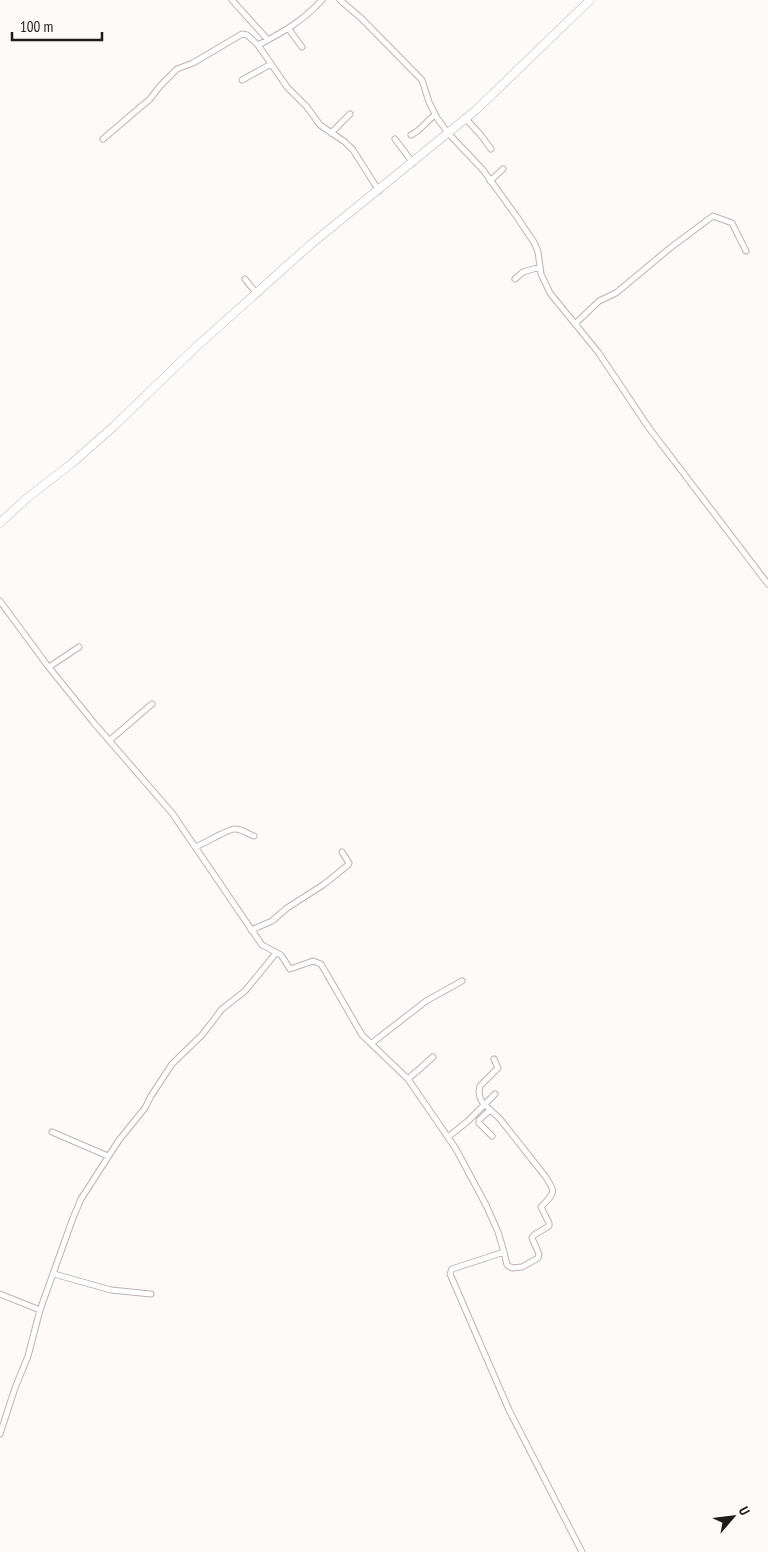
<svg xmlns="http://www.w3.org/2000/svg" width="768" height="1552" font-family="'PT Sans Narrow',sans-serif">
<rect width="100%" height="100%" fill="#fffafa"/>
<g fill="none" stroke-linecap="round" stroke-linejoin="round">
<!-- minor casing -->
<g stroke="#beb2b3" stroke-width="7">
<path id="minor" d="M232 0 268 40
M340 0 361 18 422 80 429 102 437 118 449 134 483 170 517 217 535 244 538 252 541 274 550 293 598 352 649 428 768 584
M288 28 302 47
M258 45 287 87 307 107 320 125 345 142 353 150 379 191
M242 80 271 64
M466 119 480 134 491 149
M331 133 350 114
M411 135C422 130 426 121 435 115
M103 139 150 99 160 86 177 69 193 63 242 34 247 35 258 45C282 33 304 20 322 0
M395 139 413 163
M490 181 503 169
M245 279 257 294
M515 279 523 272 540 267
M575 324 599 301 616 293 670 248 713 216 732 223 746 251
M0 601 47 665 94 723 172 813 262 945 281 955 290 969 313 961 321 964 362 1035 408 1079 456 1149 486 1205 498 1232 504 1252 452 1269 450 1274 509 1410 582 1552
M49 667 79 647
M110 740 152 704
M195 847C204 844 229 828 235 829 242 829 248 834 254 836
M251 930 272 921 287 908 323 885 348 865 349 863 342 852
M372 1043 426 1001 462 981
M494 1059 498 1068 480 1086 479 1091 480 1098 483 1103 500 1119 545 1176C557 1193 554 1193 541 1207L549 1223V1226L534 1235 532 1238 539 1254 538 1258 522 1267 512 1268 507 1265 504 1252
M408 1079 433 1057
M490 1110 479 1120V1123L492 1136
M52 1132 108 1156
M448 1137 468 1121 495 1094
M54 1274 111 1290 151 1294
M0 1294 40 1310
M0 1434 15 1388 28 1356 40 1310 73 1218 81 1199 119 1140 145 1108 151 1096 172 1064 202 1035 222 1009 245 991 276 953"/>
</g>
<!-- secondary casing -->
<g stroke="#beb2b3" stroke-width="9">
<path id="secondary" d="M0 523 27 498 71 464 113 427 196 347 310 245 476 110 590 0"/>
</g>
<!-- minor -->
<use href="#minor" stroke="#fff" stroke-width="5"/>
<!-- secondary -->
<use href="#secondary" stroke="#fff" stroke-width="8"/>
</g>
<!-- north arrow -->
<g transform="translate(733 1517) rotate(62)" stroke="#fffafa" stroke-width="4" paint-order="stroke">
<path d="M0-4L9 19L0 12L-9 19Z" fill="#1f1b1b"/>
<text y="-8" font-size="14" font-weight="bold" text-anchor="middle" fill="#1f1b1b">U</text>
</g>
<!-- scale -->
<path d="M12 32v8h90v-8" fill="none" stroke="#1f1b1b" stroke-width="2.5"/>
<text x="20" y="32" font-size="15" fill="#1f1b1b" stroke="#fffafa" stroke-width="4" paint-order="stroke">100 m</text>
</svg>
